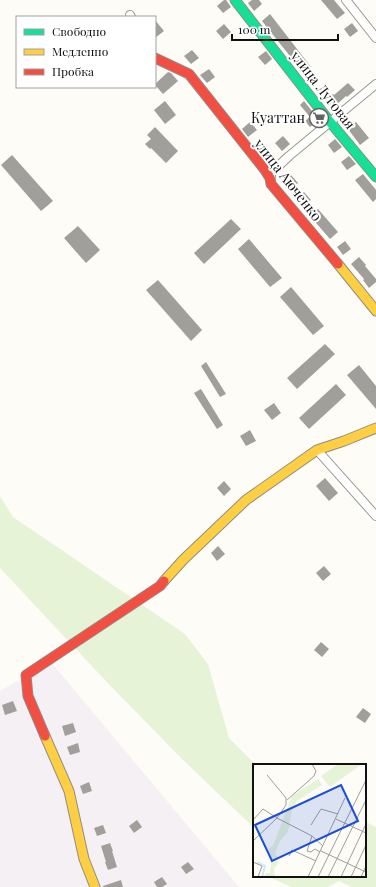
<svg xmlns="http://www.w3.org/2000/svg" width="376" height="887" font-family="'Playfair Display',serif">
<rect width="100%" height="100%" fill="#fdfcf7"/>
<!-- industrial -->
<path fill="#f5f0f3" d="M51 662 239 887H0V691Z"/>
<!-- green -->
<path fill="#e7f3d7" d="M0 496 13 517 185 634 208 664 229 738 256 765H254V843L251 825 177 754 102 677 0 568Z
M366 822 376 827V887H351L339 881 328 887H291L267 876H365V823Z"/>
<!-- building -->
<path fill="#a19f9c" d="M224 0H226L231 7 223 13 217 6Z
M252 0H259L262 4 254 11 248 3Z
M321 0H334L345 13 337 19Z
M270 14 311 67 303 73 296 65H297L262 21Z
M155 20 164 31 155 38Z
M352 23 358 31 350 37 344 29Z
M224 24 231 32 223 39 216 31Z
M192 50 199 58 191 64 184 56Z
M266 51 272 59 265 65 258 57Z
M209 69 215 77 207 83 200 75Z
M168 72 171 73 178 81 163 94 155 85V84Z
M348 83 355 90 347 97 346 96 332 109 325 101 333 94 334 95Z
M165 101 176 115 165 124 154 110Z
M304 101 319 120 310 127 305 121 310 117 300 105Z
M250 122 257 130 248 137 242 129Z
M356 122 369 138 360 145 348 129Z
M155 127 178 151 166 163 151 148 150 149 145 144 151 139 147 135Z
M283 136 290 144 282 151 275 143Z
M335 139 342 147 334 153 328 145Z
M12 155 53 201 41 211 1 165Z
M349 156 356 164 347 170 341 162Z
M363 174 376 190V199L373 202 355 180Z
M291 175 298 183 290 190 283 182Z
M304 192 311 200 303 206 296 199Z
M318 209 338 232 330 239 310 216Z
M231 219 241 229 204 264 194 253Z
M78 226 100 250 86 263 64 238Z
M249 239 282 278 270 287 238 249Z
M345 241 351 249 343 255 337 247Z
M359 257 366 265 365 266 376 279V282L369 288 363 280 364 279 351 264Z
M158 280 202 330 191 341 146 290Z
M291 287 324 326 313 335 280 297Z
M325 344 335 354 297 389 287 378Z
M206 362 226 394 220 397 201 366Z
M359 365 376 386V409L347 375Z
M336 384 346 395 309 429 299 418Z
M201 389 223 425 217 429 194 393Z
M274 403 281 413 272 420 264 410Z
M250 430 256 441 246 446 240 436Z
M325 478 338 493 329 501 316 486Z
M224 481 231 489 224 496 217 488Z
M218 546 225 554 217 561 211 553Z
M324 566 331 574 323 581 316 573Z
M321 642 329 649 322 657 314 650Z
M13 701 17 711 5 715 2 705Z
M363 708 371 714 365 723 356 717Z
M73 723 76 732 65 736 62 726Z
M78 743 80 752 70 755 67 747Z
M89 782 92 791 83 794 80 786Z
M137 820 142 827 134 833 129 826Z
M103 825 106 833 97 836 94 828Z
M110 843 113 851H112L117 867 108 870 105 862H106L101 846Z
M188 862 194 869 186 874 181 867Z
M162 877 167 884 162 887H157L154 882Z
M121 880 123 887H103V886Z"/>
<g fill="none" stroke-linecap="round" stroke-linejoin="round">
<!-- street casing -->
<g stroke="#979795" stroke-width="10">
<path id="street" d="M346 0 376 38
M130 15 131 17
M270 178 272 172 289 156 376 84
M317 450 376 516"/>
</g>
<!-- fast casing -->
<g stroke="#8e8d8b" stroke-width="11">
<path id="fast" d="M235 0 330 122 376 177"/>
</g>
<!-- slow casing -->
<g stroke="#8e8d8b" stroke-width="11">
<path id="slow" d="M338 264 376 311
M164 581 183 560 246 500 317 450 344 441 376 428
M45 736 69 791 84 859 95 887"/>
</g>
<!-- jam casing -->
<g stroke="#8e8d8b" stroke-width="11">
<path id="jam" d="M155 58 189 74 265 170 270 178 271 184 338 264
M45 736 28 696 26 675 160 586 164 581"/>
</g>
<!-- street -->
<use href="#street" stroke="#fffffe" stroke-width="8"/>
<!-- fast -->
<use href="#fast" stroke="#16e098" stroke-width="9"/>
<!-- slow -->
<use href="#slow" stroke="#ffcf43" stroke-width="9"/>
<!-- jam -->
<use href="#jam" stroke="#f24e42" stroke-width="9"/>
</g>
<!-- icons -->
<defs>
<g id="supermarket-ring" transform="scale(1)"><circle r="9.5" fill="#fff" stroke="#646362" stroke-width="1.5"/><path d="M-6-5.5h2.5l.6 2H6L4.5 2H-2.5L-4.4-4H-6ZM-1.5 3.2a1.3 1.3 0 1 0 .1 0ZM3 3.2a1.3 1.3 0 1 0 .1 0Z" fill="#646362"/></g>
</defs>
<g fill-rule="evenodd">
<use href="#supermarket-ring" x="319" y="118"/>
</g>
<g text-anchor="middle" stroke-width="4" stroke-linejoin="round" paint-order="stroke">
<!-- street labels -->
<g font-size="14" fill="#111" stroke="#fff">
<text transform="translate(323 90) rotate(52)" y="5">улица Луговая</text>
<text transform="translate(288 180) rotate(52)" y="5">улица Аюченко</text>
</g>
<!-- poi labels -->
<g font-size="14" fill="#111" stroke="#fff" text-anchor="end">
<text x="305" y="123">Куаттан</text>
</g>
</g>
<!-- overview -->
<g transform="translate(253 764)">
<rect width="113" height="113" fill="#fdfcf7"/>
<path d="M85 0H109L77 23 68 12ZM65 15 69 21 44 37 39 46 35 68 27 77 22 89 25 94V100L21 104 22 113H11L13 109H17L18 100 15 85 20 82 39 32Z" fill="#e7f3d7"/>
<path fill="none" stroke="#cde8f7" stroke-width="2" d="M4 98 12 102 9 113"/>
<path fill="none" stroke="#9f9e9b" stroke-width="1" d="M34 36 61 12 63 7 59 0M83 55 113 69M0 56 10 45 24 54 33 41V34L14 11M58 61 68 45 85 50M59 72 54 87 58 88 62 85 67 88M0 77 24 54 59 72 70 82M68 87 113 108M36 92 39 86 63 97M0 98 9 102 5 113M55 113 92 34M65 113 113 16M75 113 113 36M88 113 113 60M98 113 113 81M108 113 113 102"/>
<path fill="#1d4ed8" fill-opacity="0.15" stroke="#1d4ed8" stroke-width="2" d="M88 21 105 57 19 97 2 61Z"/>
<rect width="113" height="113" fill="none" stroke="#111" stroke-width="2"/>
</g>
<!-- legend -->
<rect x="16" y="16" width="140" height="72" fill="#ffffff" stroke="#a0a0a0"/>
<rect x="24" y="29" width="20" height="6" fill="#16e098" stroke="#a0a0a0"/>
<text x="52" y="36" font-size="12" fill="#111111">Свободно</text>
<rect x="24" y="49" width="20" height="6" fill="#ffcf43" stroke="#a0a0a0"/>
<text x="52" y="56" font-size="12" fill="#111111">Медленно</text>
<rect x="24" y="69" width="20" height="6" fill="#f24e42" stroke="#a0a0a0"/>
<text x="52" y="76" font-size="12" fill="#111111">Пробка</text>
<!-- scale -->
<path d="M232 34v6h106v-6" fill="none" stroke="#111111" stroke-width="2"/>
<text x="238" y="34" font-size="12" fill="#111111" stroke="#ffffff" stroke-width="3" paint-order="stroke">100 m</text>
</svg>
